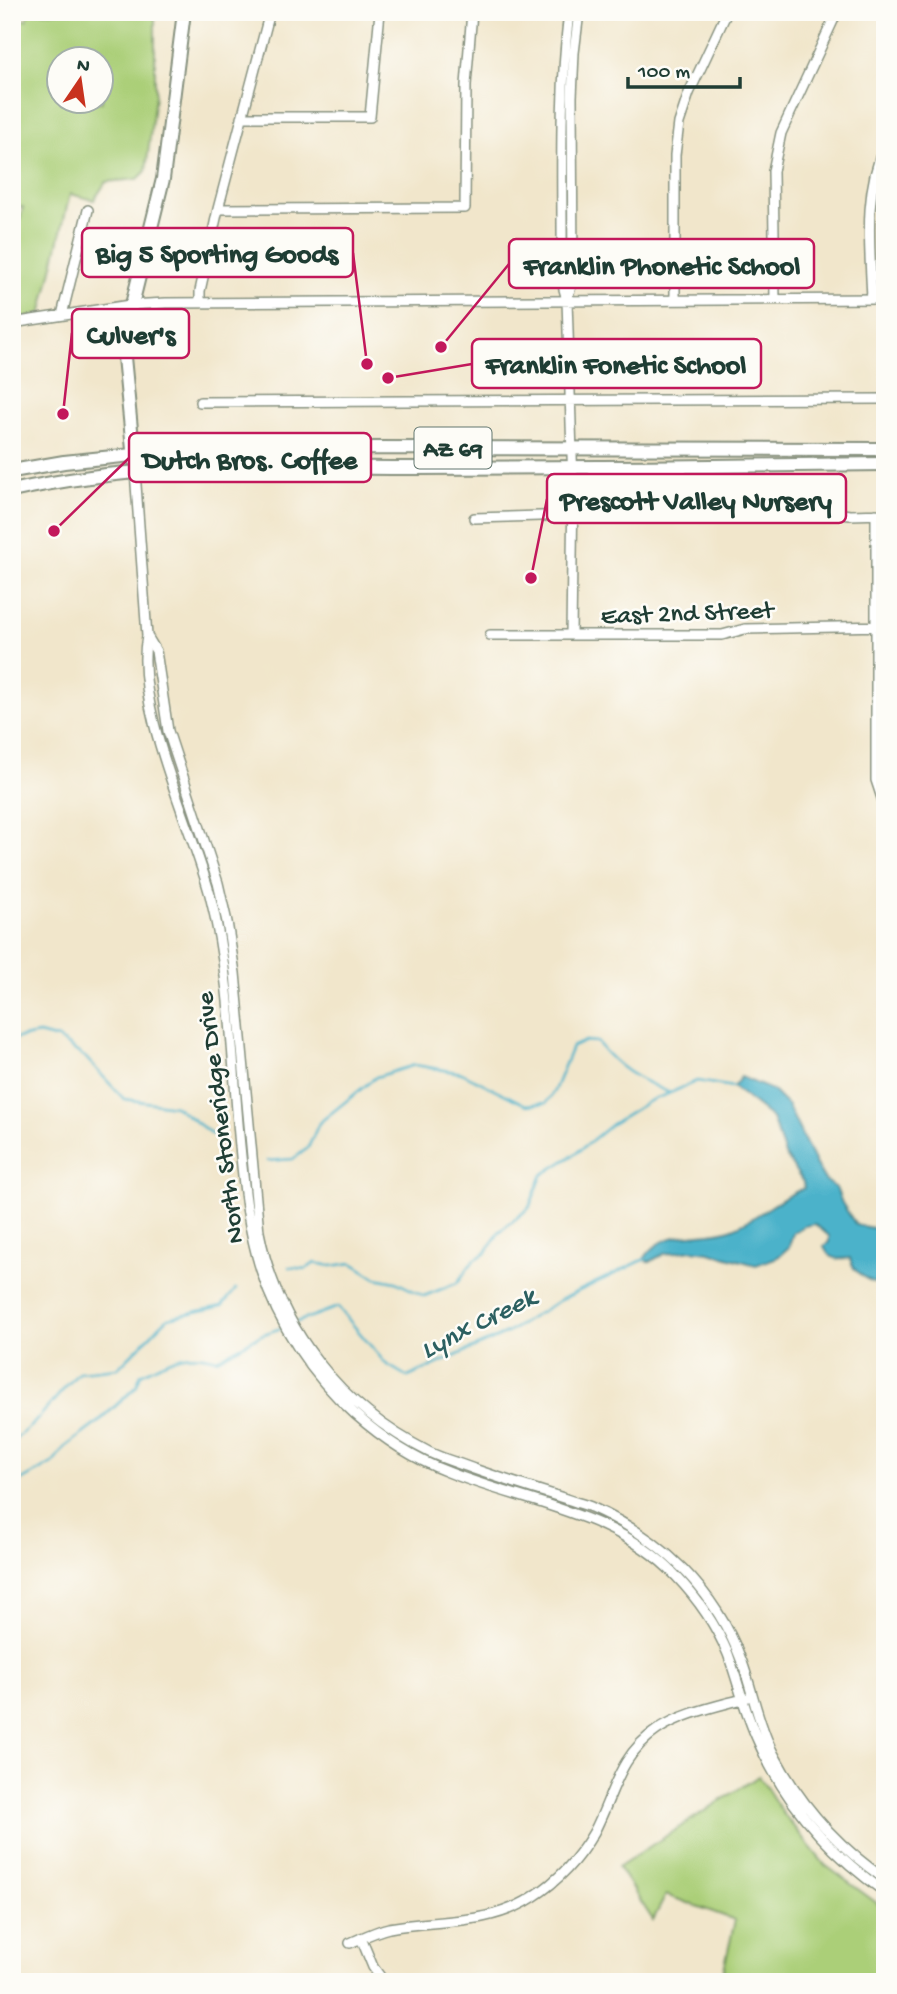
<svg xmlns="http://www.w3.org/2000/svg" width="897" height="1994" font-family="'Gochi Hand',sans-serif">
<rect width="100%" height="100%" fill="#fdfcf7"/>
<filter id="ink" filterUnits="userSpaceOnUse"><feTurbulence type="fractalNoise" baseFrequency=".0143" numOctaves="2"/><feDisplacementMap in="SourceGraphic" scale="14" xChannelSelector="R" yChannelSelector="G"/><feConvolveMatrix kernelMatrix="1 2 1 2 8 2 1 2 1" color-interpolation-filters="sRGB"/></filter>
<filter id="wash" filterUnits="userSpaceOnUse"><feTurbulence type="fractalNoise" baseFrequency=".00686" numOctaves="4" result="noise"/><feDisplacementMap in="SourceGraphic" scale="28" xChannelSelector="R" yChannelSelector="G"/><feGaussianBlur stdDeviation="1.57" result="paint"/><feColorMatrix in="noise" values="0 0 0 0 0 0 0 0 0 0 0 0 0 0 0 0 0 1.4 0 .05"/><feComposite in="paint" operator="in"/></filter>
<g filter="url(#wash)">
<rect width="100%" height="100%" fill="#f1e6cb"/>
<!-- green -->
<path fill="#abcf78" stroke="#658656" stroke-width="2" fill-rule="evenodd" d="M29 12H155V95L146 171 138 179 106 182 94 200 70 194 41 315 12 319V250L23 207H12V25L16 19 27 20ZM60 60H102V102H60Z
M759 1776 784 1815 825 1865 885 1909V1982H721L735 1920 666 1895 653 1920 618 1867Z"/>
<!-- water -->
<path fill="#4bb2ca" stroke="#35787f" stroke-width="2" d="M741 1077 772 1090 788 1106 815 1163 825 1180 836 1188 842 1203 856 1225 873 1228 885 1235V1286C870 1282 853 1274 850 1258 838 1260 828 1259 824 1246L829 1242V1236L815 1224 804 1226 793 1233 789 1247 778 1257 756 1265 709 1252 691 1250 664 1254 649 1262 644 1259C665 1225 704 1240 733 1228 758 1218 779 1198 804 1188L803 1182 785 1155 772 1118 733 1087Z"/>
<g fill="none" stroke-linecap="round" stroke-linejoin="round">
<!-- stream -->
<path stroke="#4bb2ca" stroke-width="2.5" d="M12 1039 39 1034 58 1039 86 1058 124 1099 175 1106 221 1141
M267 1161 293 1159 308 1148 319 1123 376 1077 415 1065 462 1073 526 1105 546 1103 554 1091 572 1047 586 1041 597 1042C620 1071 637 1078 670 1093L697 1081 733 1087
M289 1267 306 1269 315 1263 332 1266 352 1263 376 1278 396 1282 424 1296 457 1283 474 1260 486 1253 499 1232 529 1208 542 1175 575 1154 612 1124 649 1101 668 1094
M297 1322 338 1307 386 1364 408 1377 507 1333 560 1300 645 1259
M12 1442 34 1423 79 1372 118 1368 168 1318 222 1306 236 1289
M12 1486 54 1462 64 1448 96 1424 136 1387 141 1374C170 1360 184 1349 217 1359L261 1335 284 1327"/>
</g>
</g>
<g filter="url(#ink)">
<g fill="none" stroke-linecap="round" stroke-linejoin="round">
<!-- minor casing -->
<g stroke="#889280" stroke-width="12">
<path id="minor" d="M569 12C558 102 563 192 562 282L567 300 573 485 571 635
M242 117H370L380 12
M218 209 465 208 466 85 472 12
M567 298 573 281 572 97 574 53 579 12
M775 299 773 171 781 133 837 12
M872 299C870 247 863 194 885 145
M675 300V155L679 123 689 93 727 12
M200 302V291L218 209 270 12
M62 315 88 210
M12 323 130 305 166 303 885 299
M200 402 885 399
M135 471 147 636C133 706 191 824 210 895 231 977 232 1062 240 1146 244 1188 248 1229 261 1270 278 1324 312 1376 355 1414 382 1438 414 1459 448 1472 525 1503 616 1512 676 1576 697 1598 716 1625 728 1654 738 1681 744 1709 756 1736 783 1801 828 1852 885 1892
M734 508 786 506 850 515 885 514
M876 514V780L885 807
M474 518 572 515
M490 635H722L745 629 885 626
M147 636 156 651 168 731 218 883 227 922 235 973 259 1232C278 1329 341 1408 429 1452 443 1459 459 1463 474 1469 513 1483 552 1494 591 1507 661 1538 715 1589 742 1662 753 1692 758 1724 773 1753 799 1803 838 1847 885 1879
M361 1938 373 1967 384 1982
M350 1943C362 1938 376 1931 389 1928 438 1919 489 1926 533 1897 558 1881 579 1858 594 1832 614 1794 618 1756 657 1730 682 1713 718 1706 746 1698"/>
</g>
<!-- major casing -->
<g stroke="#889280" stroke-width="16">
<path id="major" d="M134 460 124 357 125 333 163 179 184 12
M12 471 64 462 152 453 365 448 885 449
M12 491C145 460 278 468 413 468 570 468 728 466 885 464"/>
</g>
<!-- minor -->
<use href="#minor" stroke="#fff" stroke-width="9"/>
<!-- major -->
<use href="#major" stroke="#fff" stroke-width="12"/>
</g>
</g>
<g text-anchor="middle" stroke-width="5" stroke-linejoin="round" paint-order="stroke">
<!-- shield labels -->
<rect fill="#fdfcf7" stroke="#62766e" stroke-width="2" x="414.5" y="427.5" width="77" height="41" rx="5"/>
<g font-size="24" font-weight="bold" fill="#1f3d34">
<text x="453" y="456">AZ 69</text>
</g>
<!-- street labels -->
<g font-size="26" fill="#1f3d34" stroke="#fdfcf7">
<text transform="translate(687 611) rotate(-2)" y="9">East 2nd Street</text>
<text transform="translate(218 1118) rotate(-97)" y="9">North Stoneridge Drive</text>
</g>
<!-- water labels -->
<g font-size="28" font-style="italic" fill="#2c6061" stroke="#fdfcf7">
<text transform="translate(477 1321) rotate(-27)" y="10">Lynx Creek</text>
</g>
</g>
<!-- callouts -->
<path fill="none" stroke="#c2185b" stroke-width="2.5" d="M367 364L353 253M441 347L509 264M63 414L72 333M388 378L472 364M54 531L129 458M531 578L547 499"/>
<g fill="#c2185b" stroke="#fdfcf7" stroke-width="2.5">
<circle cx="367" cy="364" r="7"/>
<circle cx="441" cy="347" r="7"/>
<circle cx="63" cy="414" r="7"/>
<circle cx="388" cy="378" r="7"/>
<circle cx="54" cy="531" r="7"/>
<circle cx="531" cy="578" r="7"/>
</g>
<g fill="#fdfcf7" stroke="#c2185b" stroke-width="2.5">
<rect x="82" y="228" width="271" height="49" rx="7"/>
<rect x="509" y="239" width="305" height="49" rx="7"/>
<rect x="72" y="309" width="117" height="49" rx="7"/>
<rect x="472" y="339" width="289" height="49" rx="7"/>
<rect x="129" y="433" width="242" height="49" rx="7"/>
<rect x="547" y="474" width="299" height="49" rx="7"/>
</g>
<g font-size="28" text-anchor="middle" font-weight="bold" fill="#1f3d34">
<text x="217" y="262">Big 5 Sporting Goods</text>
<text x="662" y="274">Franklin Phonetic School</text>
<text x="131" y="343">Culver's</text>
<text x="616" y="373">Franklin Fonetic School</text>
<text x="250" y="468">Dutch Bros. Coffee</text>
<text x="696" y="509">Prescott Valley Nursery</text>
</g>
<!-- margin -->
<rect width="897" height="1994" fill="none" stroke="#fdfcf7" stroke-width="42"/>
<!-- north arrow -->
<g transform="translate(80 80) rotate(13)"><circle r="33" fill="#fdfcf7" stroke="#a4b0a9" stroke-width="2"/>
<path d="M0-5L12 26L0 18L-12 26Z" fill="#c8321e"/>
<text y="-10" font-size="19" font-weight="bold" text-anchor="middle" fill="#1f3d34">N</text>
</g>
<!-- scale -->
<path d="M628 77v10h112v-10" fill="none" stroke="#1f3d34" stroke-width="3.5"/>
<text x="638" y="77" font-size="21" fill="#1f3d34" stroke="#fdfcf7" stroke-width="5" paint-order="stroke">100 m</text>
</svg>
